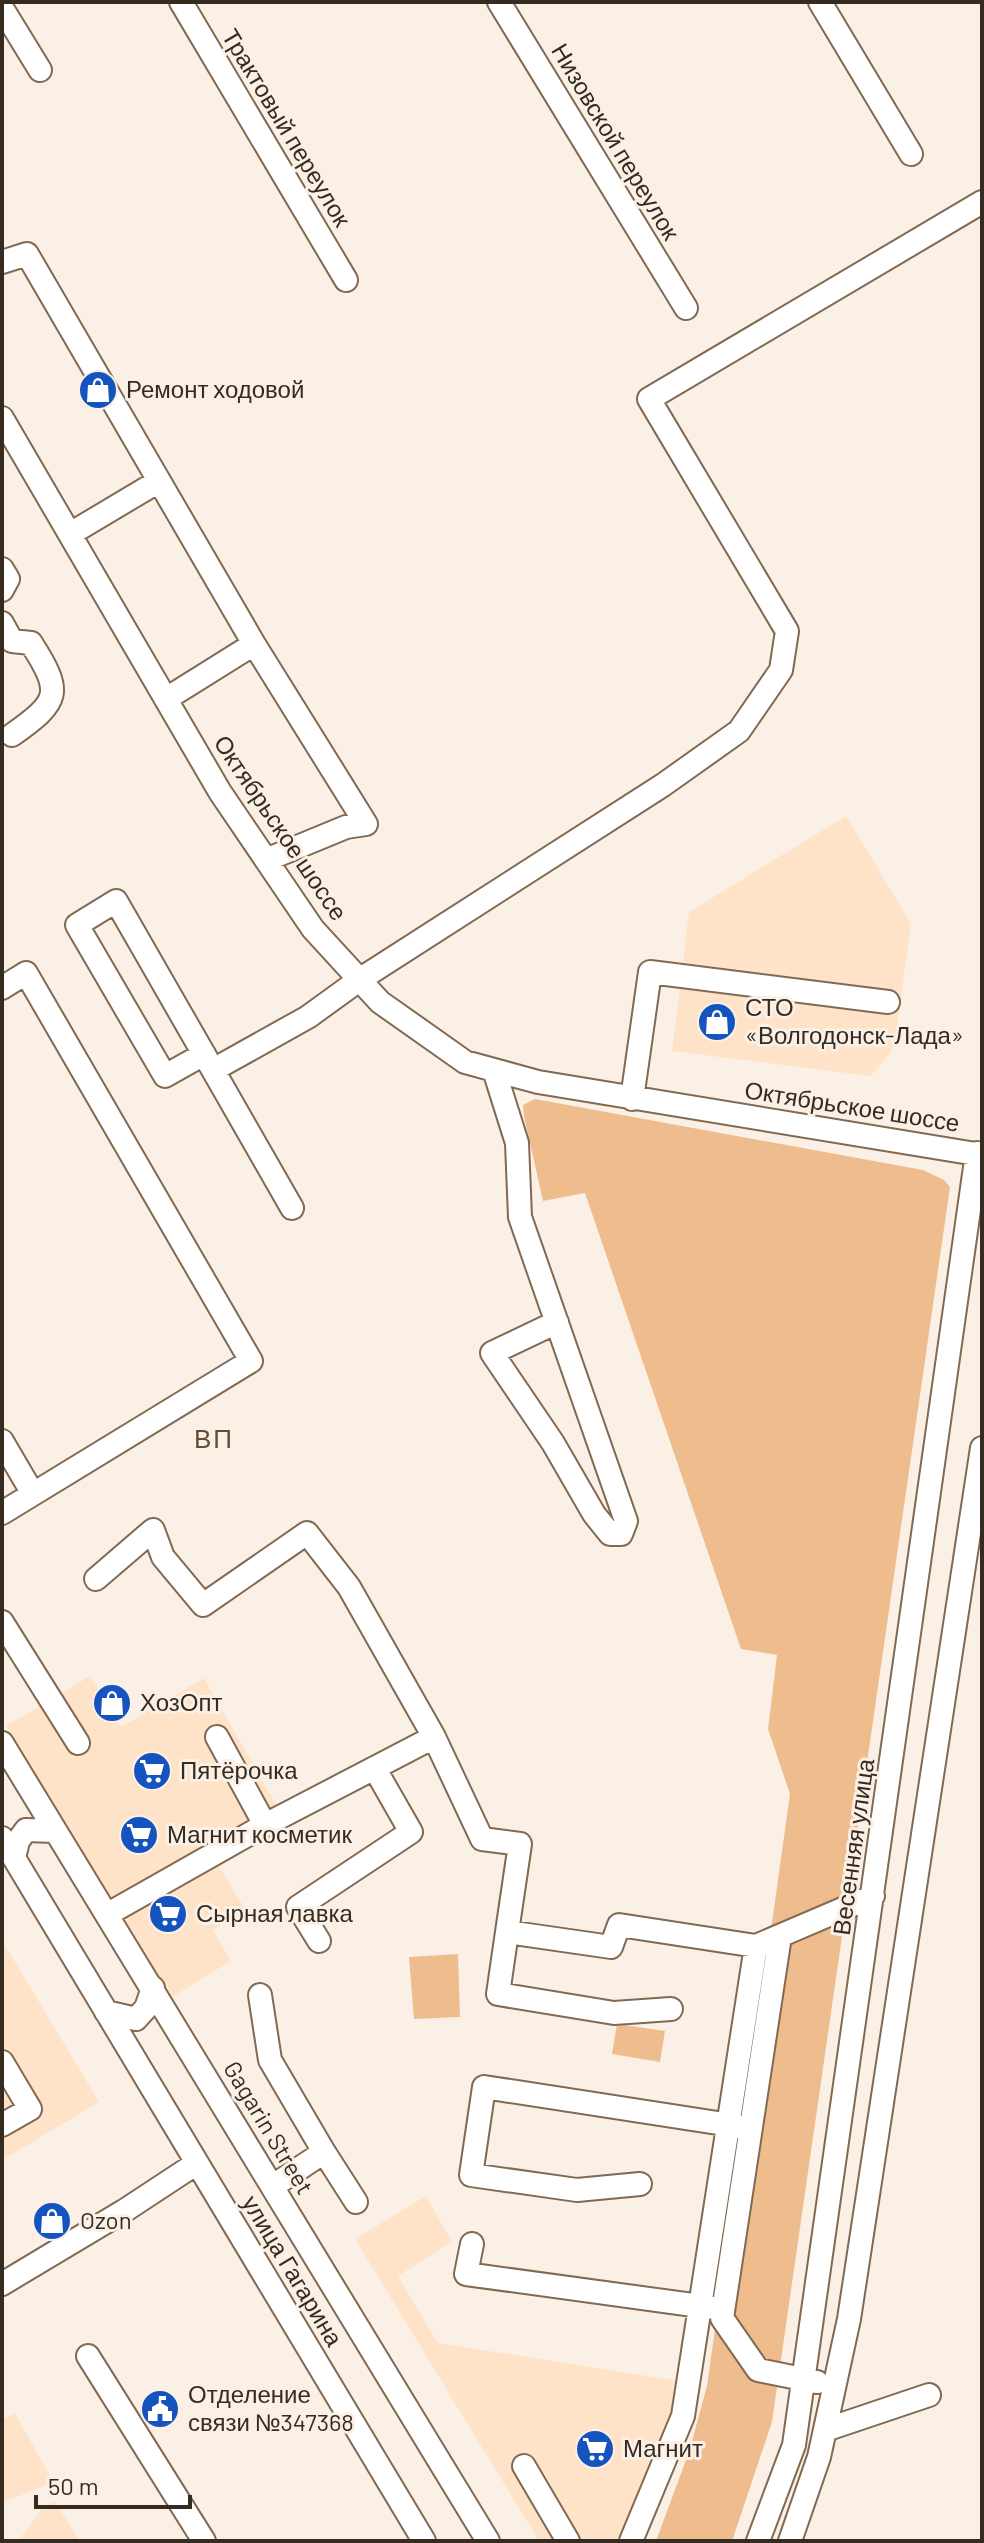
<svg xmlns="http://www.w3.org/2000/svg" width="984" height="2543" font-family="Barlow,sans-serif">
<rect width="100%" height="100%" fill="#fbf0e5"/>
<!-- built -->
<path fill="#fee3c9" d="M846 816 911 924 894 1047 871 1076 672 1051 689 912Z
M90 1676 121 1727 204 1678 281 1813 210 1852 245 1909 213 1930 231 1961 167 2000 6 1726Z
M2 1940 99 2102 2 2160Z
M426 2196 452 2242 398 2276 438 2343 679 2381 670 2430 623 2541H539L355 2239Z
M15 2413 53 2482 2 2503V2420Z
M55 2502 80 2541H18L44 2506Z"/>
<!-- green -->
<path fill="#efbd8d" d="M535 1099 923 1170 944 1180 950 1187 772 2422 732 2541H656L689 2452 707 2386 790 1794 768 1729 777 1655 741 1649 585 1193 543 1201 524 1116 523 1105Z
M458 1954 460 2017 414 2019 409 1957Z
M617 2024 665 2031 660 2062 612 2054Z"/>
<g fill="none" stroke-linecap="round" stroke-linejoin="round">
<!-- minor casing -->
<g stroke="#816952" stroke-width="26">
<path id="minor" d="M181 2 346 280
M499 2 686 308
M820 2 911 154
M2 8 40 70
M2 262 27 254 254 644 366 824 346 827 266 860
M2 418 220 792 313 929 380 1002 465 1062 538 1082 982 1155
M70 534 159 481
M2 569 8 579 2 590
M2 623 12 641 31 643C63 693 60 701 12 735
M166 699 254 644
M2 988 26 973 251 1361 2 1513
M204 1054 165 1076 77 925 116 901 213 1070
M494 1070 517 1143 520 1217 626 1521 621 1534H610L594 1514 553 1443 492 1353 557 1322
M632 1099 650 972 888 1002
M292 1208 213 1070 308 1017 359 980 663 785 739 731 781 670 787 631 649 399 982 202
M2 1441 33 1494
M96 1579 153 1530 163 1557 203 1605 307 1533 349 1587 434 1737 265 1825 108 1914
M2 1622 78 1743
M217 1737 265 1825
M434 1737 482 1839 520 1844 507 1932 611 1947 619 1925 756 1946 873 1896
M2 1743 488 2541
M2 1838 424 2541
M14 1858 18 1841 26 1830 55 1831
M507 1932 498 1994 614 2013 671 2009
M780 1936 722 2318 758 2370 817 2382
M319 1941 298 1907 411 1832 375 1769
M260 1995 270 2060 324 2152 273 2186
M106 2012 136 2019 146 2008 153 1988
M2 2062 30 2109 2 2125
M324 2152 356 2202
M640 2184 577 2190 471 2175 484 2087 750 2128
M472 2244 466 2274 715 2308
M2 2284 124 2211 197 2163
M88 2356 204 2541
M825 2430 929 2395
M524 2466 568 2541
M631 2541 683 2416 756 1946
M758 2541 794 2445 977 1153
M790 2541 819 2457 849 2319 982 1448"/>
</g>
<!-- minor -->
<use href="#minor" stroke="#fff" stroke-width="22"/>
</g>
<!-- icons -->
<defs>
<g id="shop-disc" transform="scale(2)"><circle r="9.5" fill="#1553be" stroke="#fbf0e5"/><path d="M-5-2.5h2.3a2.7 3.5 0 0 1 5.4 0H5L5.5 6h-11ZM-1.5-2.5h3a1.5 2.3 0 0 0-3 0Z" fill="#fff"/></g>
<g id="supermarket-disc" transform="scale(2)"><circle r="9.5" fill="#1553be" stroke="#fbf0e5"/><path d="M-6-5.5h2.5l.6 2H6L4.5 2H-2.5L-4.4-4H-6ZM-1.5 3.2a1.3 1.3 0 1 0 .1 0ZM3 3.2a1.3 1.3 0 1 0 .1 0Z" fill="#fff"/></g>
<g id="civic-disc" transform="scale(2)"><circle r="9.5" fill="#1553be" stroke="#fbf0e5"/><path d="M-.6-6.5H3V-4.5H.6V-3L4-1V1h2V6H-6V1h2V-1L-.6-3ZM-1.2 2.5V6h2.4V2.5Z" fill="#fff"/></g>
</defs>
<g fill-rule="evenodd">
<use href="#shop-disc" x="98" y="390"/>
<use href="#shop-disc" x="717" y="1022"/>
<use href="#shop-disc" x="112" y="1703"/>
<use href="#supermarket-disc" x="152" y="1771"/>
<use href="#supermarket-disc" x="139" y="1835"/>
<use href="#supermarket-disc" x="168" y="1914"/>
<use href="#shop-disc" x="52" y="2221"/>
<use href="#civic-disc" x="160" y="2409"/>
<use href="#supermarket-disc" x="595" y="2449"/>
</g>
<g text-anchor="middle" stroke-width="6" stroke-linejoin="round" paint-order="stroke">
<!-- street labels -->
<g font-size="24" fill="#352b21" stroke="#fbf0e5">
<text transform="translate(286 128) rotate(59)" y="8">Трактовый переулок</text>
<text transform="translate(615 142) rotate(59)" y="8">Низовской переулок</text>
<text transform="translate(280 828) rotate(56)" y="8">Октябрьское шоссе</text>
<text transform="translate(852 1107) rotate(9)" y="8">Октябрьское шоссе</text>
<text transform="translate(854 1847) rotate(-82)" y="8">Весенняя улица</text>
<text transform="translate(268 2128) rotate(59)" y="8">Gagarin Street</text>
<text transform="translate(292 2271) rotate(59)" y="8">улица Гагарина</text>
</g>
<!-- poi labels -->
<g font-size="24" fill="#352b21" stroke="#fbf0e5" text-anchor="start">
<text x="126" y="398">Ремонт ходовой</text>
<text x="745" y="1016">СТО<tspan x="745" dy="28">«Волгодонск-Лада»</tspan></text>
<text x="140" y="1711">ХозОпт</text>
<text x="180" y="1779">Пятёрочка</text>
<text x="167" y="1843">Магнит косметик</text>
<text x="196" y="1922">Сырная лавка</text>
<text x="80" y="2229">Ozon</text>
<text x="188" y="2403">Отделение<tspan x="188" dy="28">связи №347368</tspan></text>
<text x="623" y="2457">Магнит</text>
</g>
<!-- neighbourhood labels -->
<g font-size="26" letter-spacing="2" fill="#644d36" stroke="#fbf0e5">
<text x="214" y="1448">ВП</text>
</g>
</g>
<!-- border -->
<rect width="984" height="2543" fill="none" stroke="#352b21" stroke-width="8"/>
<!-- scale -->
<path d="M36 2495v12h154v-12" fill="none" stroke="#352b21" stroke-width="4"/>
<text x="48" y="2495" font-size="24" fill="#352b21" stroke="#fbf0e5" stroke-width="6" paint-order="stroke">50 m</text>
</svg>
